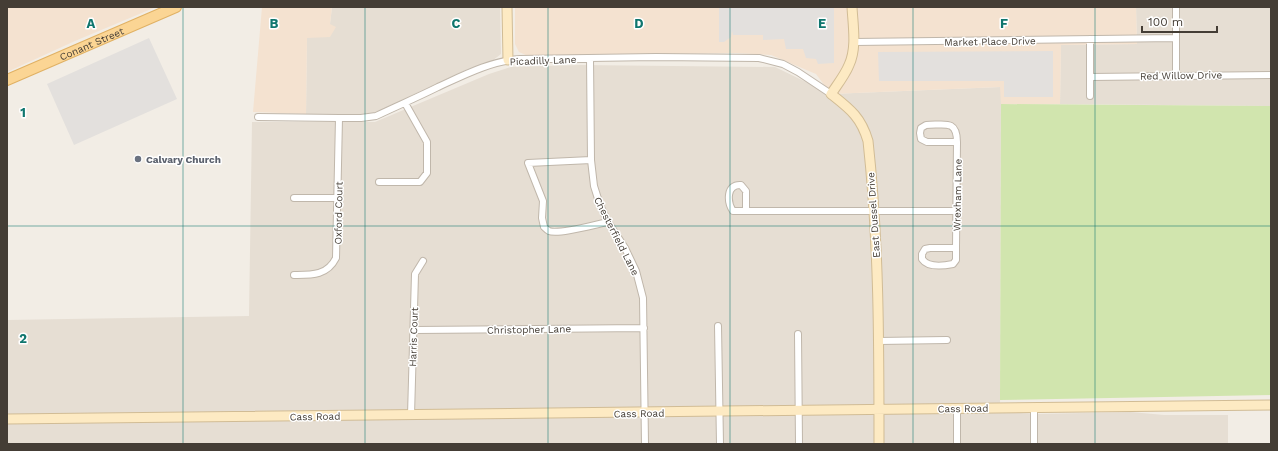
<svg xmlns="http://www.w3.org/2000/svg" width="1278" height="451" font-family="'Work Sans',sans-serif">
<rect width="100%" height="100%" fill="#f2ede5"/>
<!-- residential -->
<path fill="#e6ded3" d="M332 7H500L501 54 492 61 468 69 370 115H306L307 37 330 24Z
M1136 7H1271V106L1060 104 1061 45 1137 44Z
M580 65 775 67 831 94 1001 87 1000 412 1037 414 1131 412 1164 415H1228V444H7V320L249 316 252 122H375L489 74 511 67Z"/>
<!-- commercial -->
<path fill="#f4e2d0" d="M7 7H156L75 41 7 72Z
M262 7H332L330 24 336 27 330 37 307 38 306 114 253 112Z
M515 7H1136L1137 44 1061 45 1060 104H1001L1000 87 831 94 816 74 771 55 735 53 528 56 519 52 515 44Z"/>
<!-- green -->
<path fill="#d1e5ae" d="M1001 104 1271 106V395L1000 400Z"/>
<!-- parking -->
<path fill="#e3e0dd" d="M719 7H834V63L818 64 816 59 806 58 803 49H786L784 39 763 40V35H733L732 31 731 37 724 42H719Z
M149 38 177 99 74 145 47 84Z
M1053 51V97H1004V81H879L878 52Z"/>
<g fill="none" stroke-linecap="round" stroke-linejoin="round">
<!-- street casing -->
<g stroke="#c0b7ab" stroke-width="8">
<path id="street" d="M1176 7V75
M1090 39V96
M854 42 1175 38
M590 58 591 160 594 186 600 205 608 222 625 248 636 271 643 298 645 444
M1090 77 1271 75
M258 117 339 118H361L376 116C397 106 418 97 438 87 464 75 491 61 520 59L656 57 759 58 783 64 798 72 831 94
M926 125C944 125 957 119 957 142H927L921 139 920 133 921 128Z
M591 160 528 163 543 201 542 218 544 227C545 228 547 230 549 231 558 235 597 224 608 222
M379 182H420L427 173V142L405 103
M294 198H338
M746 211V191L741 185C726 184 727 202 733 211H956
M930 248H956V260L953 264C943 266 928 268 922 259V254L925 249Z
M956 248 957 142
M294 275C311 275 327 276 336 258L339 118
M718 326 720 444
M414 330 644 328
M798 334 799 444
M878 341 947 340
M1034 407V444
M411 415 415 274 423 261
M957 444V408"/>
</g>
<!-- secondary casing -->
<g stroke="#d1bc95" stroke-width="11">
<path id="secondary" d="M507 7 508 60
M852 7C853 26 857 48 849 65 845 75 837 85 831 94 850 109 861 117 868 141 879 242 879 343 879 444
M7 419 1271 405"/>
</g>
<!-- primary casing -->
<g stroke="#e0b164" stroke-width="12">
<g id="primary">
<path id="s1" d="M7 80 176 7"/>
</g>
</g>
<!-- street -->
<use href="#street" stroke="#fff" stroke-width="6"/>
<!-- secondary -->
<use href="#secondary" stroke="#fdeac3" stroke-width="9"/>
<!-- primary -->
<use href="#primary" stroke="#fbd594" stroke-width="10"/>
</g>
<!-- grid -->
<path fill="none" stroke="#0f766e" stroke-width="1" stroke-opacity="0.55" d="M183 7V444M365 7V444M548 7V444M730 7V444M913 7V444M1095 7V444M7 226H1271"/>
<!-- markers -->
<circle fill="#6b7280" stroke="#fff" stroke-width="1.5" cx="138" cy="159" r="4"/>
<g text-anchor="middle" stroke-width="3" stroke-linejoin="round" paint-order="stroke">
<!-- street labels -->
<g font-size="10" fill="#443d35" stroke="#fff">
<text transform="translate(990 41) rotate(-1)" y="4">Market Place Drive</text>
<text dy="4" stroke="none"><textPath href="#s1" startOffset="92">Conant Street</textPath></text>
<text transform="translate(543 60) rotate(-2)" y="4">Picadilly Lane</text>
<text transform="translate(1181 75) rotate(-1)" y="4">Red Willow Drive</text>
<text transform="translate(957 195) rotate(-89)" y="4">Wrexham Lane</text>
<text transform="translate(338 213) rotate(-89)" y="4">Oxford Court</text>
<text transform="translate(873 215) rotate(-94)" y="4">East Dussel Drive</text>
<text transform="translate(617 236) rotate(63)" y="4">Chesterfield Lane</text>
<text transform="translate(529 329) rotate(-1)" y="4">Christopher Lane</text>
<text transform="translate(413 337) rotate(-88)" y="4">Harris Court</text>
<text transform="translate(963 408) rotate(-1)" y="4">Cass Road</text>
<text transform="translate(639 413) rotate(-1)" y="4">Cass Road</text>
<text transform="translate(315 416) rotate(-1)" y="4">Cass Road</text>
</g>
<!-- worship labels -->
<g font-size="10" font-weight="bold" fill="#5b616d" stroke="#fff" text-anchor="start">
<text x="146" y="163">Calvary Church</text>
</g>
</g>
<g font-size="13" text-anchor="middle" font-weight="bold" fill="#0f766e" stroke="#fff" stroke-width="3" stroke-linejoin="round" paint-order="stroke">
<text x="91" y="28">A</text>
<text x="274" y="28">B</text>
<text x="456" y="28">C</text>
<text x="639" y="28">D</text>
<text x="822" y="28">E</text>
<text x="1004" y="28">F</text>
<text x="23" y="117">1</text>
<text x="23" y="343">2</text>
</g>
<!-- border -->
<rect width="1278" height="451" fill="none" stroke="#443d35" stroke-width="16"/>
<!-- scale -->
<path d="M1142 26v6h75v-6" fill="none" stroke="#443d35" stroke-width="2"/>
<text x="1148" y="26" font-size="12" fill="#443d35" stroke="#ffffff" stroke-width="3" paint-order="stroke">100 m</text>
</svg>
